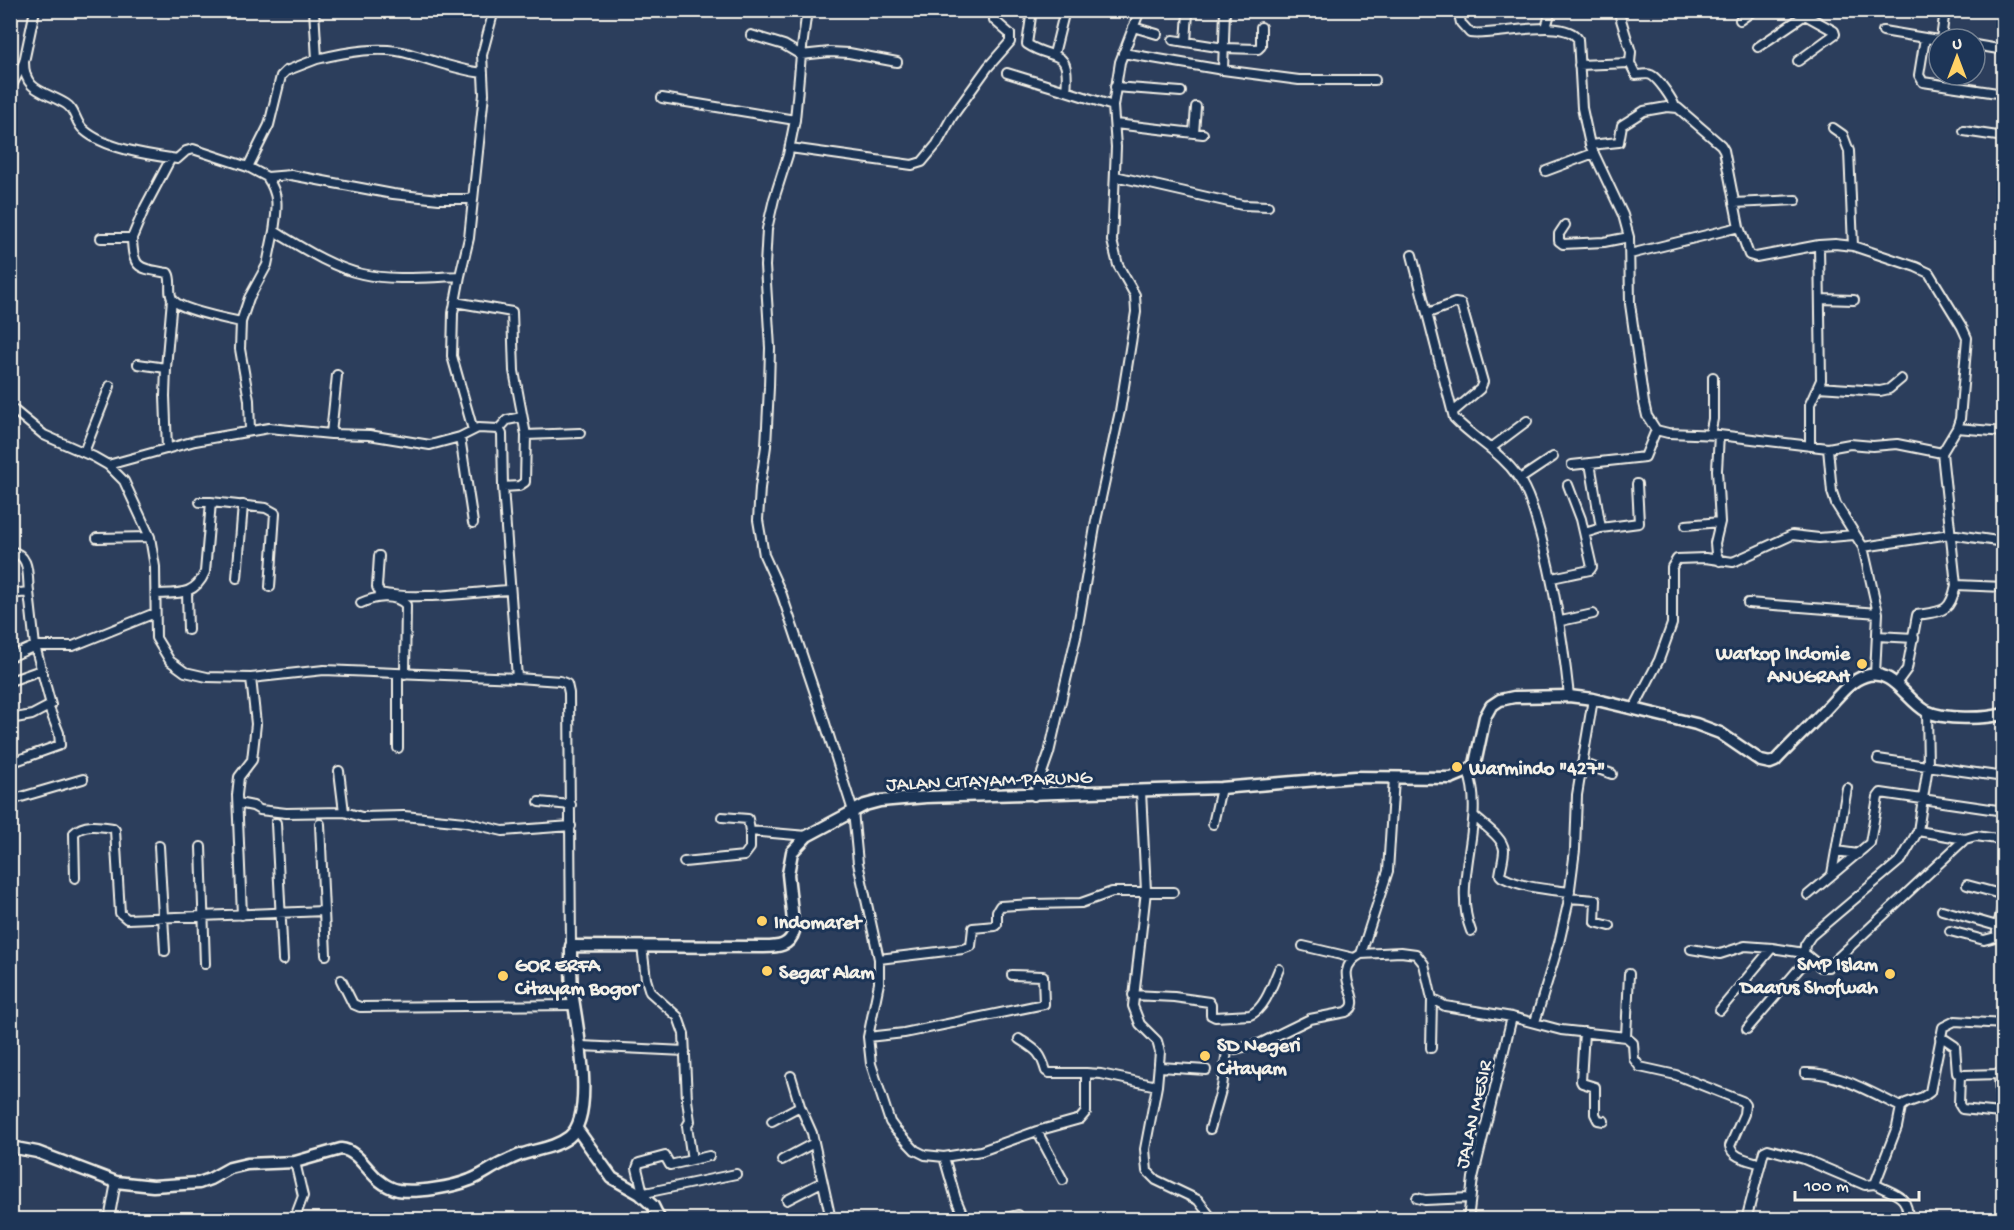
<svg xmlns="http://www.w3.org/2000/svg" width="2014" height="1230" font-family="'Gochi Hand',sans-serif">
<rect width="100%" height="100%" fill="#2c3e5c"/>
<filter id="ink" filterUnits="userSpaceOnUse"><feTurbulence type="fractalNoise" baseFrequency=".0167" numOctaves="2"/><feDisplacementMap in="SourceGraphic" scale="12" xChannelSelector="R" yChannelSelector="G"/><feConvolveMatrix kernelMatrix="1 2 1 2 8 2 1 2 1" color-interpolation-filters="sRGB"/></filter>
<g filter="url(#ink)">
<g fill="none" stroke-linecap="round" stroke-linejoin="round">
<!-- street casing -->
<g stroke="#f4f1e8" stroke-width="12">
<path id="street" d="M807 10 801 55 795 120 788 155 774 199 767 229 765 266 770 348 769 387 766 446 760 488 758 520 764 555 782 595 822 714 853 811 858 863 879 959V983L868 1037 871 1064 890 1122 895 1129 915 1150 925 1155 944 1157 981 1151 1037 1131 1080 1119 1086 1112V1073L1101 1074 1157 1086
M1032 10 1027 44C1053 62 1071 45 1066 91L1113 106
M1458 10 1461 23 1470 33C1494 37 1564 16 1578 39L1582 108 1590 145 1623 215 1629 237 1630 304 1644 403 1647 416 1656 430 1668 433 1719 435 1828 448 1850 444 1873 446 1897 444 1942 453
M1618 10 1631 52 1630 63
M1188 13 1186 42 1224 48 1258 49 1261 46V27
M1740 20 1754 10
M1133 27 1157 34
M1546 28 1551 10
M1883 31 1925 38
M751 35 784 45 801 55 830 52 849 53 897 62
M1941 39 1945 10
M1173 40 1186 42
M1939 40 1925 38 1919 75 1923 82 2004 94
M1975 45 2004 50
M1758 47 1805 15
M1123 53 1223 70 1299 80H1375
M1054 54 1065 10
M317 59C346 52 382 45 410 54 435 61 457 70 483 73
M1798 61 1835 34 1834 31 1805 15 1803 10
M24 62C24 92 45 91 66 104 76 110 75 123 84 130 105 149 150 155 177 159L186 151 193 149 248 167 267 177 291 175 393 194 439 199H472
M1579 65 1630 63 1636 75C1640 75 1647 73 1651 75 1658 78 1673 100 1675 107
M1223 70 1225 10
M1007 73 1066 91
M1115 87 1181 92
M10 89 24 62 35 10
M662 98 795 120
M1115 124 1203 134
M1833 128 1843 135 1849 151 1853 246
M1964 131 2004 137
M1194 133 1196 107
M1590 145 1619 142 1622 125 1644 111 1667 107 1678 108 1721 145 1724 150 1739 227 1749 255 1756 257 1819 245 1835 244 1853 246 1916 267 1929 273 1962 327 1967 338 1960 419 1957 428 1942 453 1956 585C1950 613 1943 611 1917 615L1907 669 1896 684
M790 148 912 165 922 162 937 144 952 117 988 67 1010 42V34L994 20 995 10
M248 167 269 125 281 76 286 71 317 59 314 10
M1546 171 1594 153
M1115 176 1242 205 1268 206
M267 177C280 196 277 209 274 231 301 247 331 267 362 274 393 281 428 277 460 276L469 238 484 94 482 55 494 10
M1734 203 1796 200
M1565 225 1559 234V241L1563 244 1604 242 1629 237
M101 238H132L145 207 171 158
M132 238C133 270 139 268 168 273 173 281 167 293 173 300 181 310 227 319 241 322
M1630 254 1739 227
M1412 255 1454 418C1475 440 1501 452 1518 477 1529 493 1535 515 1540 533 1555 587 1563 640 1569 696
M460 276 453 313 452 356 473 430
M1821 299 1854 300
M455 302 512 312 514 371 526 435 525 482 519 486 503 487 517 678
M1428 313 1455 303 1461 304 1483 382 1480 389 1453 412
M138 364 166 368 165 396 167 449
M166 368 172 299
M1818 387 1880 391 1889 389 1901 379
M10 407 44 435 94 457 108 465 124 481 150 537 155 567 156 638 170 661 185 672 207 677 251 678 324 670 517 678 560 681 567 684 569 693 571 946
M1957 428 2004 432
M499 429 507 420 522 417
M250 431 249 400 240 349 241 322 249 298 267 265 274 231
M331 434 337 375
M1710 434 1713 419V377
M526 435 580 433
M1719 435 1717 470 1720 522 1715 543 1716 554 1720 561
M460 437 473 523
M1810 445V404L1821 380 1819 245
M1491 448 1527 421
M1828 448 1832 492 1836 504 1863 547 1878 613 1875 674
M84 452 110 386
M1590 463 1601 528
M108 465 195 441 269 428 331 434 369 435 430 445 460 437 478 428 499 429 502 434 503 487
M1572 465 1645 457 1656 430
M1520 479 1553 457
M211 502 266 508 275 513 270 587
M1686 525 1720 522
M1585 533 1601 528 1639 523 1637 484
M97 538 150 537
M1863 547 1950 534 2004 542
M10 551C31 555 27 575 29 592L10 594
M379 556 377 587 380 593C415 601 474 592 510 590
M237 578 243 505
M1552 578 1590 570 1592 567 1581 519 1568 485
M1956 585 2004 587
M187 592 188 630
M156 594C178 593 195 596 205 572L211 502H200
M361 603C374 597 395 593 406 605L405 674
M1748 603 1878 613
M1561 621 1593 614
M1877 636 1914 638
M10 657 35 646H73L155 613
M10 681 41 670
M1634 708 1659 660 1672 624V567L1677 559 1705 558 1733 562 1792 535 1819 538 1854 535
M10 719 32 715 51 705 35 646 29 592
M398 748V674
M1878 759 2004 777
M10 763 60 745 59 733 49 708
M1582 763 1612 774
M339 771 344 812
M1468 771C1487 822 1451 881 1471 931
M1141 791 1146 891 1133 1006 1140 1024 1157 1041 1160 1052 1157 1086 1145 1149 1147 1171 1156 1180 1198 1200 1213 1220
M1034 796 1049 753 1076 637 1096 521 1120 411 1136 312 1135 295 1118 265 1112 241 1116 147 1113 106 1120 62 1140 10
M10 800 13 811
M11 800 83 779
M539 802 571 805
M238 803 253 806 260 810 286 813 344 812 362 817 404 816 465 822 503 831 571 826
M1474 816C1483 825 1503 837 1504 850 1504 858 1501 867 1500 875L1502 877C1524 888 1546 889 1570 892
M722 817 748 819 750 831 807 836
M276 823 283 960
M1213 824 1221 788
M1918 831 1965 839 1976 836 1997 839
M159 846 165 951
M201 847 205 964
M1836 851 1858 854
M684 862 744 856 750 848V831
M1832 874 1847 788
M75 878 74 833C84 823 100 826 113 828L115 830 120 913 127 919 324 911 320 824
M1967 885 2004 895
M1808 895 1870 843 1878 797 1881 793 2004 811
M1569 898 1596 900 1595 922 1610 926
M1942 910 1997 926
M324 911 326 955
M242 915 237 795 239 777 252 760 256 724 251 678
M1950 931 1984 940 2003 935
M1997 931 2004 898
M642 946 646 979 650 992 678 1017 684 1034 687 1100 690 1121 687 1126 692 1160 709 1156
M1303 946 1354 958
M1691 949 1720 954 1745 946 1772 948 1804 953 1821 967H1828L1965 839
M1804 953 1805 945 1811 936 1902 859 1918 831 1928 766 1927 712
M1361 954 1401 952 1416 954 1424 964 1432 999 1445 1006 1512 1017 1561 1030 1626 1037 1633 1043 1634 1059 1640 1067 1676 1075 1742 1101 1745 1105 1744 1114 1730 1146C1732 1158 1750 1160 1761 1164
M879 959 963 949 971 946 973 928 995 926 997 924V911L1000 906 1032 904 1081 903 1112 892H1173
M341 980 353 1004 360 1007 574 1005
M1133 995 1174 997 1209 1002 1211 1005V1015L1215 1017 1250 1015C1265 1009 1273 983 1279 969
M1720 1010 1772 948
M1535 1022 1559 943 1568 904 1575 850 1577 795 1593 699
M1747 1029 1809 957
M1584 1032 1581 1081 1582 1083 1595 1087V1114L1598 1120 1604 1121
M868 1037 904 1033 1044 1004 1043 976 1012 975
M1626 1037 1629 974
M1940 1038 1946 1040 1955 1046 1957 1073 1964 1075 1999 1074 2001 1121 2004 1124
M1019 1039C1036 1050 1040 1051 1046 1071L1049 1073H1086
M581 1046 685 1051
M1431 1048 1432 999
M1160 1067 1206 1070
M1805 1073C1836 1071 1873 1094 1901 1107
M1960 1075 1959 1104 1962 1109 2000 1113
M791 1076 800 1106 812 1133 830 1215 828 1220
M772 1121 800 1106
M1210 1129 1222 1087 1227 1051 1261 1043 1310 1019 1346 1012C1369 1002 1326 973 1361 954L1388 871 1394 778
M1037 1131 1063 1180
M944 1157 956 1199 965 1220
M782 1160 814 1143
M1875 1184C1896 1196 1908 1193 1908 1220
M643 1193 637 1168 639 1163 665 1156 670 1165 692 1160
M640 1194 736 1174
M1417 1198 1425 1200 1470 1198
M787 1200 822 1182
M109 1220 116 1182
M294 1220 303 1196 295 1162
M998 1220 1018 1215
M1468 1220 1473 1178 1512 1017
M1746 1220 1764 1151 1768 1149 1804 1159 1865 1185 1875 1184 1897 1127 1901 1107 1906 1103 1923 1097 1930 1092 1943 1027 1955 1021 2004 1024"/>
</g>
<!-- secondary casing -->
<g stroke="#f4f1e8" stroke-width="15">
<path id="secondary" d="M577 1129 612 1178 640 1194 653 1206 660 1220
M10 1147 37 1152 116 1182 153 1186 199 1183 210 1179 230 1168 247 1164 295 1162 341 1149C363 1151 370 1184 398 1190 417 1193 453 1187 470 1180 481 1176 491 1168 502 1163 509 1160 516 1156 523 1154 539 1149 556 1147 569 1137 597 1115 576 1023 572 991 571 976 571 961 571 946L764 947C778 947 790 946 794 931L788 874 792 852 807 836 865 805 880 801 926 797 1221 788 1355 777 1451 778 1468 771 1475 764 1485 717 1491 706 1500 700 1514 697 1569 696 1593 699 1696 724 1720 733 1761 761 1770 763 1775 761C1792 743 1810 726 1827 708 1838 697 1849 681 1865 676 1892 667 1906 700 1926 711 1944 720 1984 719 2004 714"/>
</g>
<!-- street -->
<use href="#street" stroke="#1d3557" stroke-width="8"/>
<!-- secondary -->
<use href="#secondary" stroke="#1d3557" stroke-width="10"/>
</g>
</g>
<!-- markers -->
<g fill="#ffd166" stroke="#1d3557" stroke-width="2">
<circle cx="1862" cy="664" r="6"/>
<circle cx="1457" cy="767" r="6"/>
<circle cx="762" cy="921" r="6"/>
<circle cx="767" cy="971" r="6"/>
<circle cx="1890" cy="974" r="6"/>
<circle cx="503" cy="976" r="6"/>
<circle cx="1205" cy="1056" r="6"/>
</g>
<g text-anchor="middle" stroke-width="6" stroke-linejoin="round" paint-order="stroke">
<!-- poi labels -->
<g font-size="20" font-weight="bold" fill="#f4f1e8" stroke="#1d3557" text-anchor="start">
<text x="1850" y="659" text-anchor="end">Warkop Indomie<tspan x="1850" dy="23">ANUGRAH</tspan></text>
<text x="1469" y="774">Warmindo "427"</text>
<text x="774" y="928">Indomaret</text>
<text x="1878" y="970" text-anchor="end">SMP Islam<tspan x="1878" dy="23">Daarus Shofwah</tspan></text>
<text x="515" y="971">GOR ERFA<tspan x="515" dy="23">Citayam Bogor</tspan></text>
<text x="779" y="978">Segar Alam</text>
<text x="1217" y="1051">SD Negeri<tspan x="1217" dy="23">Citayam</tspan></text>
</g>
<!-- street labels -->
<g font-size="20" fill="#f4f1e8" stroke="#1d3557">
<text transform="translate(989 779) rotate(-2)" y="7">JALAN CITAYAM-PARUNG</text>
<text transform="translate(1472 1114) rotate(-77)" y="7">JALAN MESIR</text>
</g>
</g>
<!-- margin -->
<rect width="2014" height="1230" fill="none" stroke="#1d3557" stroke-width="36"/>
<rect x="18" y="18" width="1978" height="1194" fill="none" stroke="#f4f1e8" stroke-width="2" filter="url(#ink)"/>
<!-- north arrow -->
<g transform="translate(1957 57)"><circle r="28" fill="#1d3557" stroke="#738091" stroke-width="1.5"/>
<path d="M0-4.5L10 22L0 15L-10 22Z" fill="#ffd166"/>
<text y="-9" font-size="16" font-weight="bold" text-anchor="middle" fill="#f4f1e8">U</text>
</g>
<!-- scale -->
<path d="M1795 1191v9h124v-9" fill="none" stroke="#f4f1e8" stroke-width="3"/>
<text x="1804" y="1191" font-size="18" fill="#f4f1e8" stroke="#1d3557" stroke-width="4.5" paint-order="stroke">100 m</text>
</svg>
